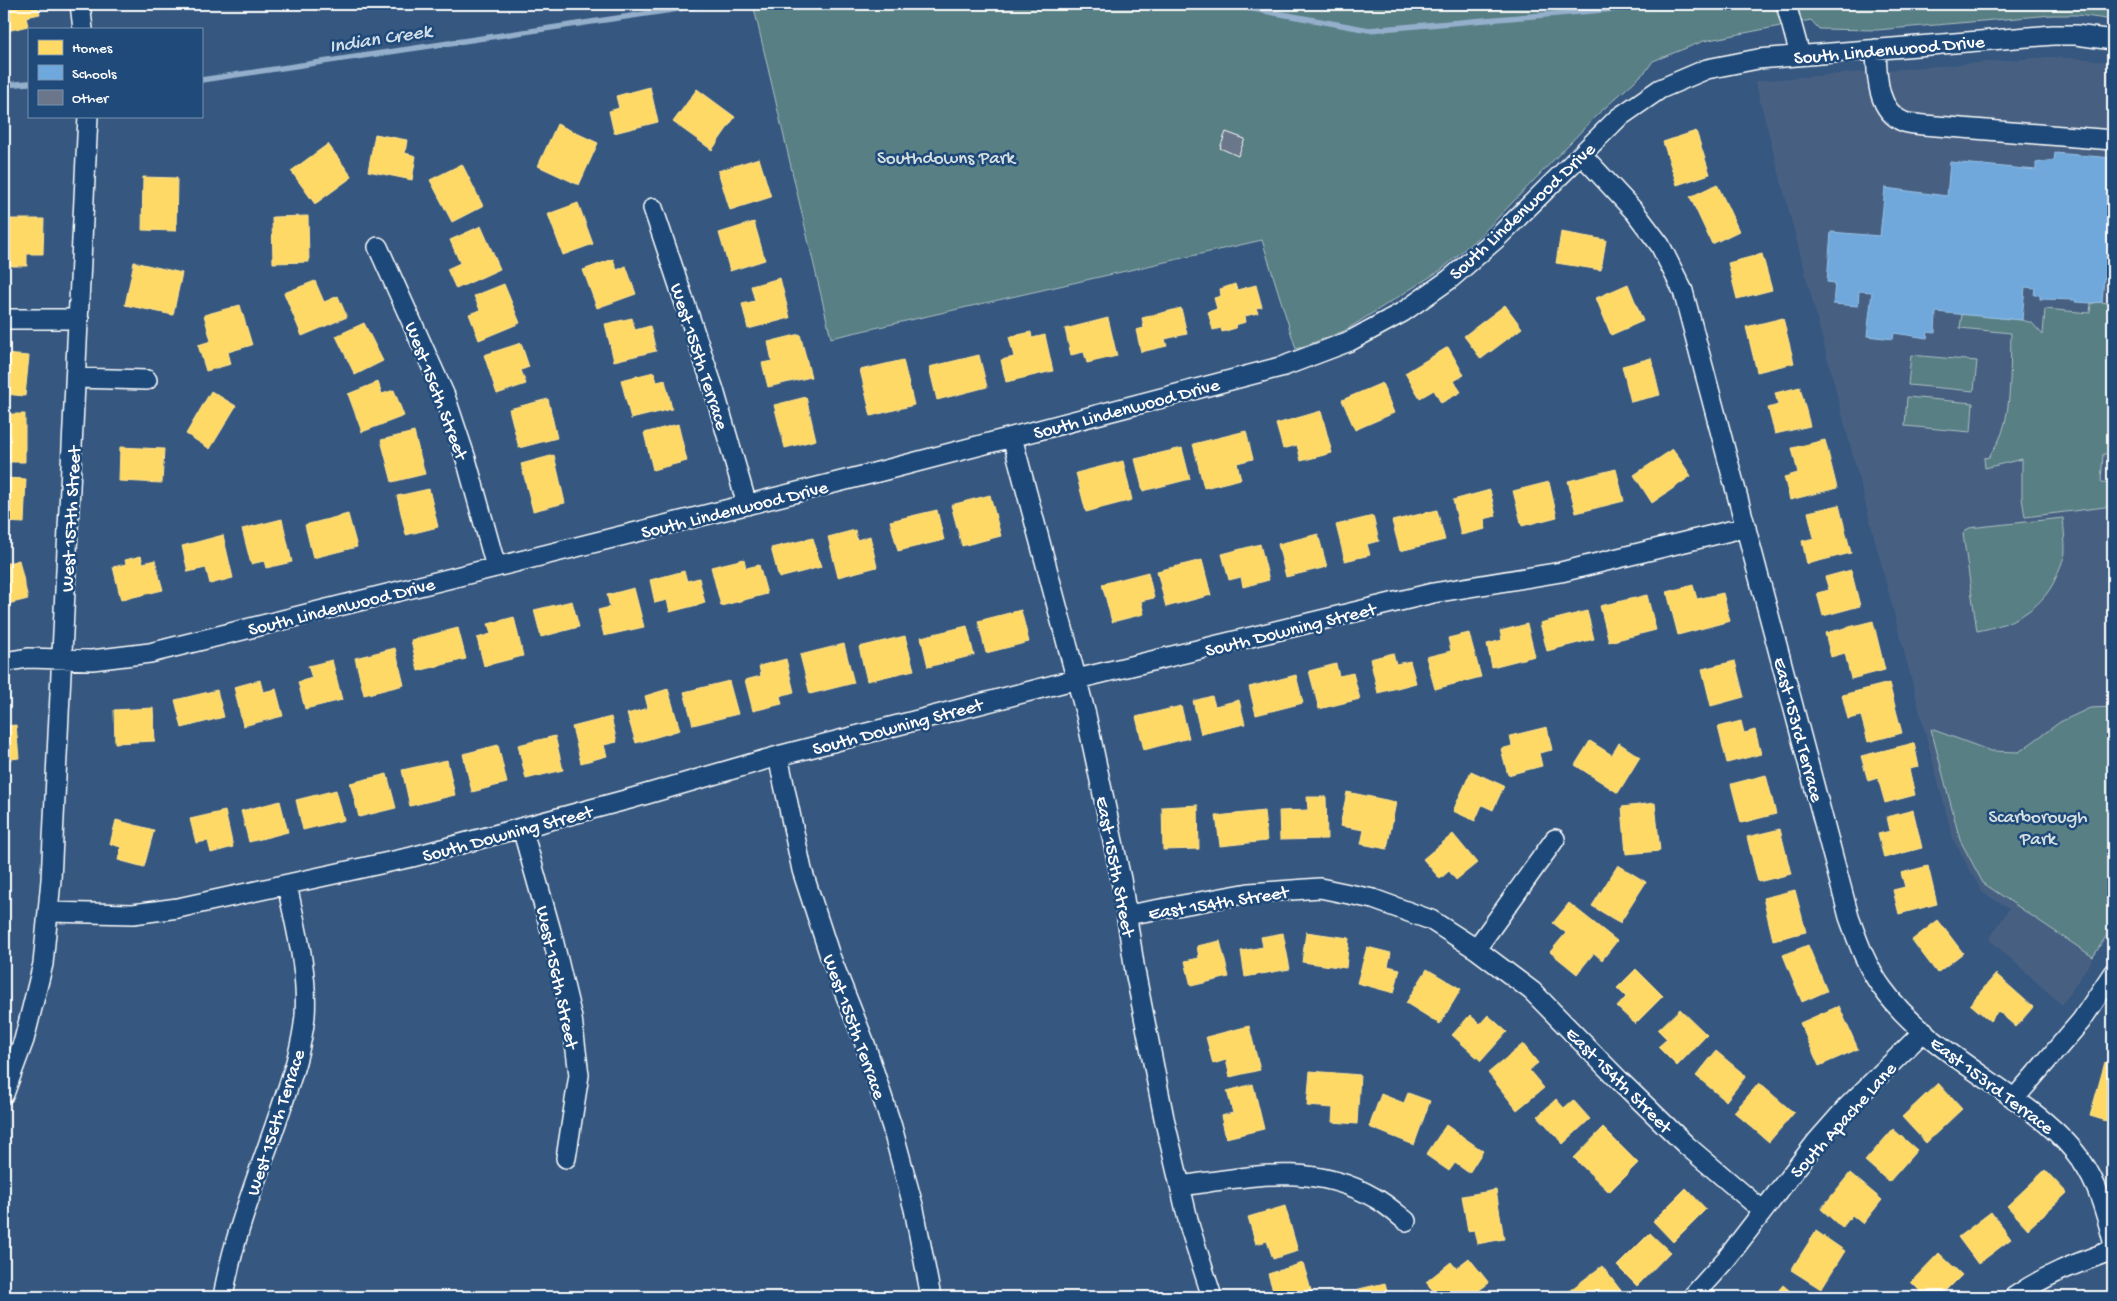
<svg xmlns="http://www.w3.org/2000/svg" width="2117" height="1301" font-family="'Gochi Hand',sans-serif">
<rect width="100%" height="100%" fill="#36577f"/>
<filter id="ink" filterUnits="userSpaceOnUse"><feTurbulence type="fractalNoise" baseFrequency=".02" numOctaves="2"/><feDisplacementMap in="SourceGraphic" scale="10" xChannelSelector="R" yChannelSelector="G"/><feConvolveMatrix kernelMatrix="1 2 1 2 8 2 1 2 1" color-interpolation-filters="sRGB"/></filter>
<g filter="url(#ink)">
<!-- built -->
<path fill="#466082" d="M2049 57 2088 59 2113 63V928L2062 1005 1989 939 2009 909 1982 892 1953 839 1755 81Z"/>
<!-- green -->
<path fill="#597f84" stroke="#acbfc2" d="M753 4H2113V20L2078 15H2052L1877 30 1819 29 1811 20 1704 41 1653 61 1646 71 1598 114 1484 232 1441 270 1344 331 1296 349 1262 240 831 338Z
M2095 302 2113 303V454H2103L2101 482 2113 483V506L2025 517 2022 498V459L1985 468 1984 458 1989 457C1993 449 1999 442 2002 433 2012 406 2010 362 2011 333L1960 328 1962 314 2022 320 2032 323 2043 335 2045 309 2090 313 2091 303H2095Z
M1911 355 1977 361 1974 391 1908 385Z
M1907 397 1973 403 1971 432 1905 426Z
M2063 518C2064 529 2065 541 2065 552 2064 558 2061 565 2059 570 2046 608 2014 624 1977 631L1963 534 1969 528Z
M2113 707V925L2093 957 1983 883 1960 840 1931 729 1991 751 2019 752 2060 722 2090 708Z"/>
<!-- homes -->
<path fill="#ffd966" stroke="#ffe494" d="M4 4H38L40 14 26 17 28 26 7 31 4 18Z
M650 87 658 122 614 133 609 111 619 108 616 96Z
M697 89 735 117 712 150 673 122Z
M557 124 598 143 579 185 538 166Z
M1696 131 1710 174 1677 185 1663 142Z
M375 134 407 140 405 153 416 156 412 180 368 171Z
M328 144 352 177 315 204 291 171Z
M759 158 771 197 730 210 718 171Z
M462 164 483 206 452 222 430 180Z
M143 177 177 178 176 231 142 230Z
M1717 184 1739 231 1712 244 1690 197Z
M578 203 593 244 563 255 548 214Z
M308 216 309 262 273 263 272 217Z
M4 219H44L43 254H27V266H4Z
M754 222 765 260 730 271 719 233Z
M481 226 500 269 456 289 447 269 460 263 450 240Z
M1561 232 1606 240 1601 270 1556 263Z
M1762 254 1772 290 1737 299 1728 263Z
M613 259 617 270 626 266 636 294 597 308 583 270Z
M134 262 182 273 173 315 125 305Z
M780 278 790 318 748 329 742 304 755 301 751 286Z
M315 281 324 302 338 296 347 317 302 336 284 293Z
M504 284 520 323 479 340 469 314 480 310 474 296Z
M1235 284 1237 290 1256 285 1262 307 1256 308 1258 313 1245 316 1246 322 1235 325 1236 328 1222 332 1221 328 1213 330 1208 312 1217 309 1214 298 1221 296 1220 289Z
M1628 284 1643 321 1611 335 1596 298Z
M240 305 252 345 228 352 231 364 206 371 198 345 211 341 204 315Z
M1505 305 1522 328 1481 359 1464 336Z
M1181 308 1187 334 1165 339 1167 346 1141 352 1136 330 1144 328 1142 318Z
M632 318 635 330 650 326 656 351 614 361 605 324Z
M1108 318 1117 356 1087 363 1084 352 1071 355 1065 329Z
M1783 318 1794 363 1757 372 1746 327Z
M364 323 383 361 355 375 336 336Z
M1031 332 1032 338 1045 335 1053 371 1006 382 1001 360 1014 357 1009 337Z
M800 334 811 377 768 387 762 363 772 361 768 342Z
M521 343 529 367 521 370 526 384 497 394 484 355Z
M1448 347 1464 375 1454 381 1461 392 1441 403 1434 390 1420 398 1405 373Z
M4 354 29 356 25 396 4 394Z
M979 355 987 387 937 400 929 367Z
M1651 358 1660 395 1631 402 1622 366Z
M903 360 914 405 871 416 860 370Z
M654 372 657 382 665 380 672 409 631 419 621 380Z
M378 382 382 394 394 390 404 416 362 432 348 394Z
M1382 383 1394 413 1355 430 1342 400Z
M1800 387 1810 426 1775 434 1768 408 1778 405 1775 393Z
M211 391 236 406 210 449 186 434Z
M806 397 816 440 785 448 774 405Z
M548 399 557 438 519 448 509 409Z
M1321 411 1332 453 1301 461 1297 445 1283 449 1276 424Z
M4 414H25V462H4Z
M678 424 687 461 653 470 644 433Z
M1246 431 1253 459 1237 463 1241 479 1204 488 1193 444Z
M414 432 425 474 392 482 381 440Z
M1825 440 1837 488 1790 500 1784 477 1798 473 1792 448Z
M120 447 164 449 162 483 119 481Z
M1182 448 1190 479 1143 491 1135 459Z
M1673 449 1691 476 1652 503 1634 475Z
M554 455 565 503 533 511 521 464Z
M1123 461 1132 500 1086 512 1076 473Z
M1616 469 1624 501 1576 513 1568 481Z
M4 478 26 479 24 523 4 522Z
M1549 482 1557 517 1522 526 1513 491Z
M429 489 438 527 406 535 397 496Z
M1490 490 1496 516 1484 519 1486 529 1461 535 1453 500Z
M990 495 1001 536 962 546 951 505Z
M1839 505 1851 553 1807 564 1802 541 1814 538 1808 512Z
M937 510 944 540 898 551 890 521Z
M1437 510 1445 540 1400 551 1392 521Z
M348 514 357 547 313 558 305 525Z
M1373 516 1379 541 1367 544 1370 555 1345 561 1336 525Z
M282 519 292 562 266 568 264 561 251 564 242 529Z
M855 530 857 540 870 536 877 567 838 577 828 537Z
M1318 534 1327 567 1286 577 1278 544Z
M223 535 233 578 210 584 206 568 188 572 182 546Z
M813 538 821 567 779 578 771 548Z
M1260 544 1269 580 1243 587 1241 577 1229 580 1222 554Z
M141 556 143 563 155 560 163 590 121 600 113 567 126 564 125 560Z
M744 559 746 568 759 565 767 594 721 606 711 567Z
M19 560 28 599 4 605V564Z
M1202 560 1211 595 1166 607 1157 571Z
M1851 570 1860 606 1823 616 1817 593 1829 590 1825 577Z
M684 571 687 581 699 578 705 603 670 612 667 600 655 603 650 580Z
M1148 572 1154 598 1141 601 1144 614 1112 622 1102 584Z
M1693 585 1697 599 1723 593 1730 621 1678 635 1667 592Z
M634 588 644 627 604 636 598 610 610 607 607 595Z
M1647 595 1656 630 1609 642 1600 606Z
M572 601 579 627 541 637 534 610Z
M1021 610 1029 642 986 653 978 621Z
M1587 611 1594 639 1547 651 1540 623Z
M514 617 523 656 484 666 477 638 491 634 488 624Z
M1873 621 1885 670 1851 679 1845 653 1831 657 1825 633Z
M1527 624 1535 656 1492 667 1487 644 1502 640 1500 631Z
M967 626 974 655 928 667 921 637Z
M458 628 466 659 418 671 411 640Z
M1469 633 1481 677 1435 689 1426 657 1451 651 1448 638Z
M905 636 914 670 867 681 859 647Z
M844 644 854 683 810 694 800 655Z
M395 648 404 685 364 695 355 658Z
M1393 653 1396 664 1410 661 1416 683 1378 693 1370 659Z
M786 659 794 692 780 696 782 704 753 711 745 680 761 676 759 666Z
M332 660 342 700 305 709 298 682 312 678 308 666Z
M1735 661 1744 697 1711 706 1702 669Z
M1336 664 1339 676 1353 673 1360 699 1319 709 1309 671Z
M1296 675 1303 703 1256 715 1249 687Z
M260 680 263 692 276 689 283 716 243 726 234 687Z
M729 681 738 714 693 725 684 692Z
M1889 683 1902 733 1868 742 1861 716 1848 719 1842 695Z
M668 689 680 730 636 743 627 714 648 708 645 696Z
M217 690 224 717 182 728 175 700Z
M1212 696 1215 706 1239 700 1245 724 1201 734 1193 701Z
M1181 706 1189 738 1144 750 1136 717Z
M153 708 155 741 115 743 114 710Z
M611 717 617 742 604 745 607 756 581 763 572 727Z
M1741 721 1744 733 1755 730 1761 754 1727 763 1718 727Z
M16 725 19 758 4 760V726Z
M1547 727 1552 750 1539 753 1542 766 1508 775 1501 749 1512 746 1510 736Z
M555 736 563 770 526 779 518 745Z
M1590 741 1612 755 1619 743 1640 757 1618 793 1575 765Z
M1914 743 1919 767 1909 769 1915 795 1885 803 1878 778 1868 781 1861 756Z
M498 745 507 783 472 792 463 754Z
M447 760 455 795 410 806 402 770Z
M1471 771 1504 786 1493 810 1482 805 1475 821 1453 811Z
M387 774 396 808 359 817 350 783Z
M1766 775 1776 814 1741 823 1731 784Z
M336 790 344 820 303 830 296 800Z
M1347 792 1396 802 1387 849 1361 844 1364 830 1340 826Z
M1307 797H1326L1327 839 1280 840 1279 811 1308 810Z
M280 801 288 832 249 842 241 811Z
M1655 803 1660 851 1626 854 1622 807Z
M1198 805 1199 849 1163 850 1162 807Z
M1913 810 1922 848 1884 858 1878 834 1890 831 1887 817Z
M225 811 233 847 211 853 208 841 196 843 190 819Z
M1264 811 1267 841 1220 846 1216 816Z
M116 820 154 830 144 867 118 860 121 847 110 844Z
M1780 829 1791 874 1758 882 1747 837Z
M1453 834 1477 863 1456 880 1449 871 1440 879 1423 859Z
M4 842H7L6 865H4Z
M1618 865 1646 882 1620 923 1592 906Z
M1928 866 1937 904 1899 914 1893 890 1905 887 1901 873Z
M1795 890 1806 932 1773 940 1763 898Z
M1569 903 1617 941 1602 960 1594 953 1577 974 1550 952 1566 933 1553 923Z
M1938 920 1963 953 1937 973 1912 940Z
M1306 932 1349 938 1346 968 1302 962Z
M1283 933 1290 969 1245 977 1241 951 1263 947 1261 937Z
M1220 941 1229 977 1191 986 1185 961 1199 958 1197 946Z
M1808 945 1827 991 1802 1002 1783 955Z
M1367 947 1391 953 1388 966 1400 969 1394 993 1357 983Z
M1427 969 1461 989 1440 1024 1406 1003Z
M1636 969 1663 996 1635 1024 1617 1007 1626 997 1617 988Z
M1996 974 2033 1007 2016 1027 1998 1011 1990 1021 1970 1004Z
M1839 1006 1858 1049 1819 1066 1800 1023Z
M1680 1009 1707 1035 1677 1066 1658 1047 1667 1039 1658 1030Z
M1470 1015 1480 1024 1488 1015 1507 1032 1481 1061 1452 1035Z
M1249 1026 1260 1070 1230 1077 1226 1060 1213 1064 1206 1037Z
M1523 1044 1538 1063 1529 1070 1544 1088 1517 1110 1488 1073Z
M1716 1051 1746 1076 1726 1101 1696 1076Z
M2105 1062 2113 1064V1123L2090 1116Z
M1310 1071 1360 1075 1357 1124 1332 1122 1333 1108 1307 1106Z
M1759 1083 1794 1113 1769 1142 1734 1112Z
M1938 1083 1962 1109 1926 1143 1902 1117Z
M1253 1084 1264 1129 1226 1138 1221 1116 1233 1113 1227 1091Z
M1408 1093 1430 1101 1414 1145 1369 1127 1381 1094 1404 1103Z
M1556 1099 1564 1108 1573 1100 1590 1119 1563 1144 1538 1116Z
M1446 1125 1483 1151 1469 1173 1455 1163 1449 1171 1426 1155Z
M1603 1128 1638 1163 1609 1192 1574 1158Z
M1893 1129 1917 1150 1889 1182 1865 1161Z
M2045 1170 2067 1193 2028 1229 2007 1206Z
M1850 1173 1882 1200 1863 1224 1852 1215 1842 1228 1821 1209Z
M1686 1188 1706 1209 1673 1242 1653 1221Z
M1496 1190 1504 1239 1477 1244 1474 1230 1468 1231 1462 1196Z
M1285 1206 1298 1251 1273 1259 1267 1241 1256 1244 1248 1217Z
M1991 1212 2011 1239 1978 1264 1958 1237Z
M1816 1231 1845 1251 1821 1289 1791 1270Z
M1650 1233 1670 1252 1637 1286 1617 1266Z
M1939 1253 1962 1275 1940 1297H1926L1911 1282Z
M1469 1258 1489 1283 1470 1297H1438L1426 1282 1451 1262 1456 1268Z
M1303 1263 1313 1297H1275L1268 1274Z
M1602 1266 1622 1292 1614 1297H1567L1565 1294Z
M1385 1283 1388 1297 1412 1291 1414 1297H1361L1359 1289Z
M1783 1285 1797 1297H1773Z"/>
<!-- schools -->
<path fill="#6fa8dc" stroke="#9ac2e6" d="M2055 153 2113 158V238H2109L2107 257 2111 258 2109 278H2104L2102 302 2091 303 2075 302 2076 300 2040 299V295H2034L2035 288 2025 287 2022 320 1936 312 1935 333 1928 332 1927 338 1894 333 1893 339 1867 336 1872 292 1859 291 1858 306 1833 304 1835 283 1827 282 1831 232 1880 236 1885 188 1947 196 1950 162 2036 170V163L2054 160Z"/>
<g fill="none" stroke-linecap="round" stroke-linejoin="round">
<!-- stream -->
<path stroke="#94afcb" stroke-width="5.5" d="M1226 4 1369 30 1672 4
M201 80 712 4
M4 85 29 83"/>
</g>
<!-- building -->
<path fill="#6b768a" stroke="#fff" d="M1226 132 1245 139 1238 156 1220 148Z"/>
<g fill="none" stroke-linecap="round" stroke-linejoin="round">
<!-- minor casing -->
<g stroke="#fff" stroke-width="22">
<path id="minor" d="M80 4 83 29
M1786 4 1800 55
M1876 49C1877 75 1876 110 1904 122 1910 124 1917 124 1924 125L2113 140
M1582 155 1635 212 1660 245 1683 291 1849 917C1858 942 1867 968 1883 989 1914 1032 1963 1062 2005 1092 2033 1112 2061 1132 2081 1160 2098 1184 2106 1213 2113 1241
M653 208 714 390 747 505
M378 247 445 396 466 459 496 567
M4 319H79
M76 378 147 380
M1012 437 1086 715 1121 879 1135 971 1164 1118 1190 1228 1212 1297
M4 662 28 658 92 660 150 653 874 473 1284 366 1350 341 1403 312 1450 279 1497 238 1618 118 1660 89 1707 69 1758 59 2053 35H2076L2113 40
M778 756 802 870 830 956 864 1041 892 1127 914 1209 931 1297
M522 828 551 931 572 1018 579 1075 566 1158
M48 912 133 914 178 908 412 857 633 798 778 756 1077 679 1433 593 1561 572 1746 527
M1127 915 1249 893 1320 888 1373 899 1431 920 1476 949 1532 991 1619 1080 1686 1145 1763 1211
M1476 949 1555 839
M4 1094 24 1040 43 964 51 880 88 116
M2014 1099 2081 1021 2113 973
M1180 1186C1249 1177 1311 1161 1375 1198 1386 1204 1396 1213 1406 1221
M223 1297C233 1238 255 1183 275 1126 287 1090 301 1055 305 1016 308 972 296 928 287 885
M1692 1297 1727 1258 1817 1141 1847 1107 1924 1031
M2014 1297C2047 1274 2075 1264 2113 1250"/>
</g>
<!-- minor -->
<use href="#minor" stroke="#1f4a7a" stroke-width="19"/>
</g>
</g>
<g text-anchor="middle" stroke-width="5" stroke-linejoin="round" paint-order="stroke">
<!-- street labels -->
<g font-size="19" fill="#fff" stroke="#1f4a7a">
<text transform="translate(1889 48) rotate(-5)" y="7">South Lindenwood Drive</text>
<text transform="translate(1521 210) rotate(-43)" y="7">South Lindenwood Drive</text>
<text transform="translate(701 356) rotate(72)" y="7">West 155th Terrace</text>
<text transform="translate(438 390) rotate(69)" y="7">West 156th Street</text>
<text transform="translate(1126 407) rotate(-15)" y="7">South Lindenwood Drive</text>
<text transform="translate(734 508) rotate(-14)" y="7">South Lindenwood Drive</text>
<text transform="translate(69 519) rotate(-87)" y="7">West 157th Street</text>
<text transform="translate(341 605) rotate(-14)" y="7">South Lindenwood Drive</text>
<text transform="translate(1290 628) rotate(-14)" y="7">South Downing Street</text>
<text transform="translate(897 725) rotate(-15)" y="7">South Downing Street</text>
<text transform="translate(1800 729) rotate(75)" y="7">East 153rd Terrace</text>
<text transform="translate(507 832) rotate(-15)" y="7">South Downing Street</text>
<text transform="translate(1117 866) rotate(79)" y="7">East 155th Street</text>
<text transform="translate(1218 901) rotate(-9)" y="7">East 154th Street</text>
<text transform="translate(559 977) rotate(78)" y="7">West 156th Street</text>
<text transform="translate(856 1026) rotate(70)" y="7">West 155th Terrace</text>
<text transform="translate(1620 1079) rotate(45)" y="7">East 154th Street</text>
<text transform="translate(1993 1084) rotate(37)" y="7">East 153rd Terrace</text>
<text transform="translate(1842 1119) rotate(-48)" y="7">South Apache Lane</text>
<text transform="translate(274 1122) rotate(-72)" y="7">West 156th Terrace</text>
</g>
<!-- park labels -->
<g font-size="19" fill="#d6dfe0" stroke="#1f4a7a">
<text x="946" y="163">Southdowns Park</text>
<text x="2038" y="822">Scarborough<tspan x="2038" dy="22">Park</tspan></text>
</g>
<!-- water labels -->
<g font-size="20" font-style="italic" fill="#d2dee9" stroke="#1f4a7a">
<text transform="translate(380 37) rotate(-9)" y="7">Indian Creek</text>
</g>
</g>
<!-- margin -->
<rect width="2117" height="1301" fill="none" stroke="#1f4a7a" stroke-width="20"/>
<rect x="10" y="10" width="2097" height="1281" fill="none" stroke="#fff" stroke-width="2" filter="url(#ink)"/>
<!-- legend -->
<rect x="28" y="28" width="175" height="90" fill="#1f4a7a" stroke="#7992af"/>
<rect x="38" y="40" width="25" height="15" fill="#ffd966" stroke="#7992af"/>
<text x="72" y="52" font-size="15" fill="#ffffff">Homes</text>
<rect x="38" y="65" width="25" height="15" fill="#6fa8dc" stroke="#7992af"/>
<text x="72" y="78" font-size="15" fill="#ffffff">Schools</text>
<rect x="38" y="90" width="25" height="15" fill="#6b768a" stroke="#7992af"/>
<text x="72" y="102" font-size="15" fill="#ffffff">Other</text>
</svg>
